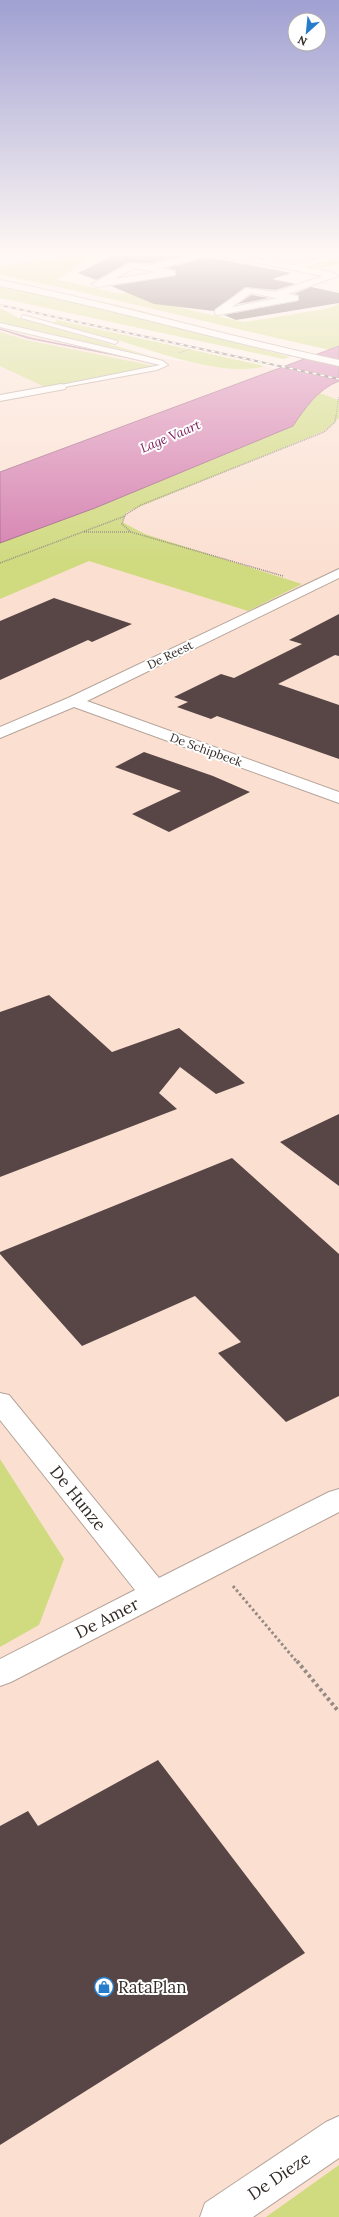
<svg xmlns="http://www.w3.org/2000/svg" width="339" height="2217" font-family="Lora,serif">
<rect width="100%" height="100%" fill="#ffefe7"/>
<!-- built -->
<path fill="#fbe0d2" d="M230 253H334L293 265Z
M0 323 151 356 228 369 257 368 265 366 339 382V2217H0Z"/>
<!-- green -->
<path fill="#d0da7f" d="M94 254 58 280 122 294 204 282 172 306 244 322 325 309 339 304V346L330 350C219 326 111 297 0 275V266Z
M339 257V264L323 269 310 266Z
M0 279 130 308 259 342 89 299 0 280Z
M0 286 85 304 291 357 283 359 0 298Z
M0 308 19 318 151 356 0 323Z
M57 320 265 366C224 379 149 349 107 337 90 332 69 329 54 322Z
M0 332 26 340 154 366 45 387 0 366Z
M319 393 339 400V418L324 431 127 512 122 522 145 534 302 584 248 611 89 561 0 599V543L95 508 293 426 303 411Z
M0 1459 64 1559 39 1625 0 1647Z
M339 2165V2217H266Z"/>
<!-- water -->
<path fill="#d581b0" stroke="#a46787" d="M0 329 31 338 151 362 27 338Z
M339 346V381C318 389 305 408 293 426L95 508 0 543V472Z"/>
<!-- building -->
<path fill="#584646" d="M118 253H186L190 254 150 263 129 262 96 280 78 273Z
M208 257 291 273 272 279 295 284 275 290 245 287 214 311 154 304 111 286 175 276 176 270 167 268Z
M311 287 339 293V303L236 320 224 315 298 301 299 295 294 294Z
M251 295 269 298 238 304Z
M54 598 132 624 92 642 88 640 0 680V621Z
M339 614V656L335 655 278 684 339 705V759L217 716 211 719 177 707 188 702 174 697 221 674 234 678 302 644 289 640Z
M144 752 213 776 250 792 169 832 132 814 181 791 115 767Z
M49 995 112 1052 179 1028 245 1083 216 1094 180 1067 159 1093 177 1109 0 1177V1012Z
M339 1114V1186L280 1142Z
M232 1158 339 1254V1396L286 1422 218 1353 241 1342 195 1296 82 1346 0 1254V1252Z
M158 1760 305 1953 0 2145V1826L28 1811 38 1826Z"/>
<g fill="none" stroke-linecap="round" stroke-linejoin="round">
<!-- service casing -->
<g stroke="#b5a399" stroke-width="2">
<path id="service" d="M23 315 117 341 118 342 115 344 21 318Z
M0 323 140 355 163 361 168 365 157 370 59 388 58 387 61 385 160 365 0 327Z"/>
</g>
<!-- minor casing -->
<g stroke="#b5a399" stroke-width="2">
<path id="minor" d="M0 253H13L0 257Z
M199 253H230L293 265 339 253V257L305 267 335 273 338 276 288 294 298 296V300L218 315 215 314V310L246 288 275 292 323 276 213 254 161 268 175 271V275L97 287 92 284 130 263 150 265ZM134 268 157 272 114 279ZM251 293 276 298H278L232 307Z
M61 384 65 385 66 387 65 389 0 401V395Z
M339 569V578L87 701 339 792V803L74 707 0 738V727L68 698Z
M0 1393 9 1395 159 1578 329 1492 339 1489V1512L11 1682 0 1686V1659L135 1590 0 1420Z
M339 2116V2158L253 2217H200L205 2203 326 2122Z"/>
</g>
<!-- tertiary casing -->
<g stroke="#b5a399" stroke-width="2">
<path id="tertiary" d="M0 280C114 303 225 336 339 360V366C225 342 114 309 0 286Z"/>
</g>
<!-- path-far3 -->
<path stroke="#958a84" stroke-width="1" stroke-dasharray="1 1" stroke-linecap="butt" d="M179 353 191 349
M336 416 339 396"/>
<!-- path-far2 -->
<path stroke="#958a84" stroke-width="1.5" stroke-dasharray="1 1" stroke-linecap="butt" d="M84 532H131
M0 563 125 516
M283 576 131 532 122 524 125 515 141 505 324 432 335 422 336 415"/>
<!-- path-far1 -->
<path stroke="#958a84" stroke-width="3" stroke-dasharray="2.5 2.5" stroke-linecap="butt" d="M233 1586 297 1662"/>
<!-- path -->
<path stroke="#958a84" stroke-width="4" stroke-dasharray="3 3" stroke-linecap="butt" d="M297 1661 339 1712"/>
<!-- service -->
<use href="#service" fill="#fff" fill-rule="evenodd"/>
<!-- minor -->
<use href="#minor" fill="#fff" fill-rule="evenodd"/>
<!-- tertiary -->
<use href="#tertiary" fill="#fff" fill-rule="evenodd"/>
<!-- rail casing -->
<g stroke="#776d67" stroke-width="2">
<path id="rail" d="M0 305 339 379"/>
</g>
<!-- rail -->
<use href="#rail" stroke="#fff" stroke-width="1.5" stroke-dasharray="4" stroke-linecap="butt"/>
</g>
<!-- sky -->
<linearGradient id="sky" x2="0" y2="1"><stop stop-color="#a0a0d2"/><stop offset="0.45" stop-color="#fff8f4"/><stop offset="1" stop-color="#fff8f4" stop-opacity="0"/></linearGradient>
<rect width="339" height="563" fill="url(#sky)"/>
<!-- icons -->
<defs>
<g id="shop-ring" transform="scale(1)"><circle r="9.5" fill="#fff" stroke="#257cca" stroke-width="1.5"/><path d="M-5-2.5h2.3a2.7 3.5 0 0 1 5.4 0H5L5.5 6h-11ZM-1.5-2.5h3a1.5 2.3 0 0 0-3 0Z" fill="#257cca"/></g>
</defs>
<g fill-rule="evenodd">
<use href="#shop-ring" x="104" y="1987"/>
</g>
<g text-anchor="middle" stroke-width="4" stroke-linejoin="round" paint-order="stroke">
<!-- far-street labels -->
<g font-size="12" fill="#322b27" stroke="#fff">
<text transform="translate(170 655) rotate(-26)" y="4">De Reest</text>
<text transform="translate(206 750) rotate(20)" y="4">De Schipbeek</text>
</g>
<!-- far-water labels -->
<g font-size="13" font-style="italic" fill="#7b1758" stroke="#fff">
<text transform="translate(170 436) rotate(-23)" y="5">Lage Vaart</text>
</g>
<!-- near-street labels -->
<g font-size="17" fill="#322b27" stroke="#fff">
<text transform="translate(78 1498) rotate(51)" y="6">De Hunze</text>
<text transform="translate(107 1618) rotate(-27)" y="6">De Amer</text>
<text transform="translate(279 2176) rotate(-34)" y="6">De Dieze</text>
</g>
<!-- near-poi labels -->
<g font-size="17" fill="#322b27" stroke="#fff" text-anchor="start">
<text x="118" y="1993">RataPlan</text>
</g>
</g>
<!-- north arrow -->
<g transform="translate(307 32) rotate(207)"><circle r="19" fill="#ffffff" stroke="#adaaa9"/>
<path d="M0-3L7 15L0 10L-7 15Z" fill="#257cca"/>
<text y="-6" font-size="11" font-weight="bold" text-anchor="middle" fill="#322b27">N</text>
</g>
</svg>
